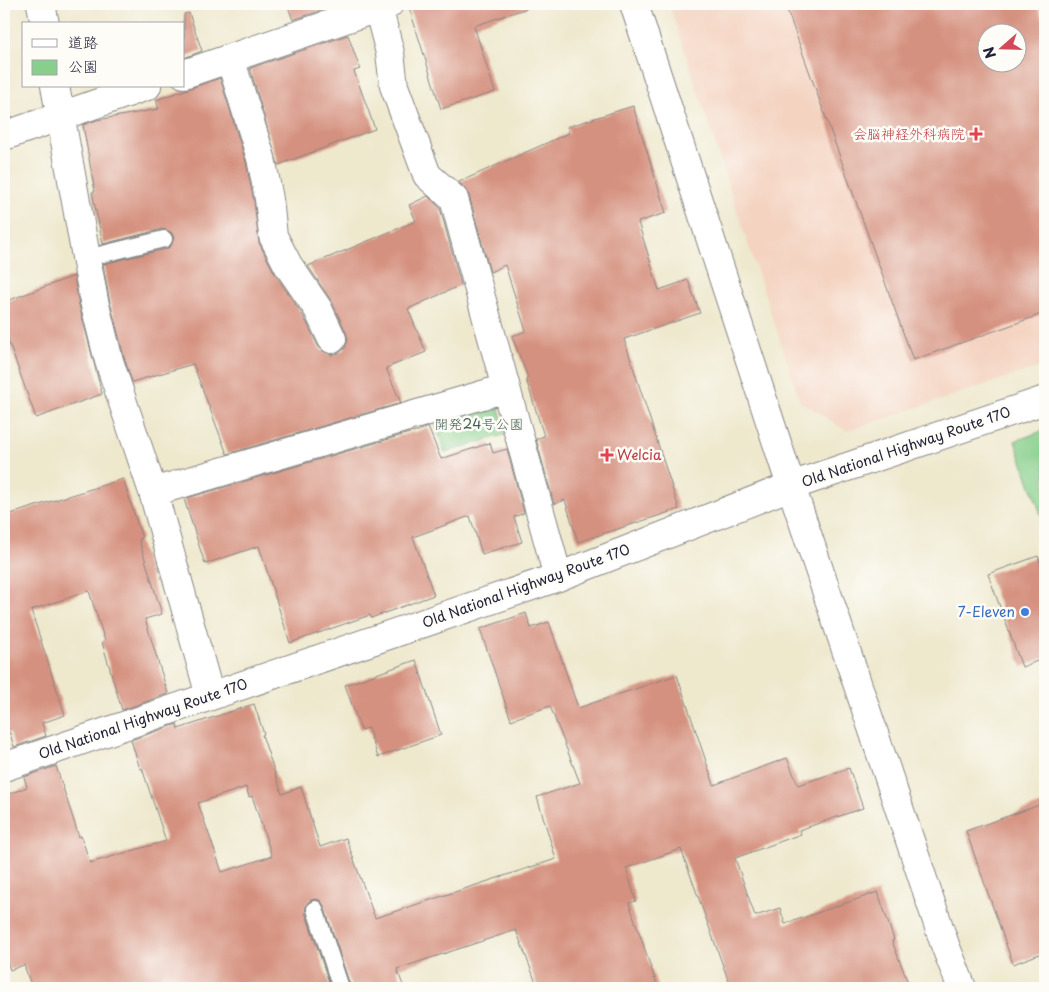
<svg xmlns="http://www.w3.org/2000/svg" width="1049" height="992" font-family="'Playpen Sans','Klee One',sans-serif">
<rect width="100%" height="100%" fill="#fdfcf7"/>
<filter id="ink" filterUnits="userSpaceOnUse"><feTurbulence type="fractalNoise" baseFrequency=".02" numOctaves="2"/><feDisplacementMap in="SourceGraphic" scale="10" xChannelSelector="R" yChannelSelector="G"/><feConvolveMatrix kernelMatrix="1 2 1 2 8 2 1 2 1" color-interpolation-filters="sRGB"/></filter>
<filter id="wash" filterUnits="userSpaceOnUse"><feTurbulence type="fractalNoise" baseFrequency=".0096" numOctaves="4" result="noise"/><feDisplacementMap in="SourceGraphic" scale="20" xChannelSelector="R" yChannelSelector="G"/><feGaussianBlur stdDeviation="1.12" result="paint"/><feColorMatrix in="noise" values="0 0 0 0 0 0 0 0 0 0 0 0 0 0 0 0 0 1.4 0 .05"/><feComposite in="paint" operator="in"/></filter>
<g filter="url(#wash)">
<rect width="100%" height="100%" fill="#eee8cd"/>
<!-- built -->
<path fill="#f4d3c1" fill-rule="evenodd" d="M669 4H1045V365L847 431 800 401ZM986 32H1016V62H986Z"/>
<!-- green -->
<path fill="#87cf8b" stroke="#547863" d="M489 403 499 409 507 434 445 453 435 421Z
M1045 430V523H1044L1015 441Z"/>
<g id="blocks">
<!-- building -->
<path fill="#d5917f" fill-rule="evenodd" d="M287 4H337V5L293 20Z
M408 4H526L527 8 474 26 495 92 441 109Z
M785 4H1037L1045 26V313L913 360ZM986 32H1016V62H986Z
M189 13 202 51 184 58V14Z
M348 35 360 69 354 71 375 129 278 165 250 68Z
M220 78 246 162 254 201 259 243 275 274 304 317 318 346 323 351 331 355 339 353 345 348 348 340 346 332 332 302 308 266 416 221 409 205 428 196 440 208 461 285 408 309 426 352 386 368 401 403 227 454 193 364 132 382 124 357 109 298 103 264 166 249 171 246 174 237 171 232 162 229 103 244 92 192H95L83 125 97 120 159 109 156 100Z
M633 106 666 213 638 222 659 290 688 280 700 313 624 339 679 509 578 542 565 500 554 504 536 439 544 436 526 379 528 378 512 336 526 331 505 265 490 272 469 195 459 182 569 133 567 127Z
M74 276 79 305 102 394 36 418 4 329V302Z
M428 427 441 459 490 443 493 453 507 449 524 513 514 517 522 542 482 554 470 516 413 537 434 595 371 618 370 615 290 643 259 546 205 564 184 499 413 432V433Z
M123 479 142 538 139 540 162 614 145 619 168 694 122 710 102 642 105 641 89 591 31 610 65 715 42 723 46 736 14 747 10 733 4 735V516Z
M1038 556 1045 576V658L1022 667 988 574Z
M526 613 531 628 549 622 578 708 677 675 714 785 787 758 798 785 849 768 863 808 799 830 801 834 735 858 755 916 780 908 785 924 878 892 894 940 892 941 910 988H731L681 849 626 868 636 901 629 903 658 988H538L516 930 397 969 404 988H351L324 906 321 901 317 899 311 900 307 903 305 912 331 988H32L24 965 10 970 4 953V796L27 787 24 777 56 766 79 837 81 836 90 863 166 841 142 768 140 769 131 740 177 724 178 729 254 704 264 734 262 735 282 794 301 787 320 847 346 838 375 918 556 859 537 797 580 783 550 706 511 720 480 629ZM246 787 249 797 252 796 272 856 222 872 198 803Z
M416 660 441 735 378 757 368 728 361 730 345 685Z
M1045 803V952L1013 964 966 831Z"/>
</g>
</g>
<g filter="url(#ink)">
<use href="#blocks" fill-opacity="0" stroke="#888584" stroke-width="1"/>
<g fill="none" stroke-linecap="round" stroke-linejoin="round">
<!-- service casing -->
<g stroke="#888584" stroke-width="19">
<path id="service" d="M87 258 164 239
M315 909 341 988"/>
</g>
<!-- minor casing -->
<g stroke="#888584" stroke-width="30">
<path id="minor" d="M41 4 45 24
M378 7 390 53 394 86 427 175 454 199 558 577
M230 58 261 158 269 199 273 236 288 265 318 309 332 339
M184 74 389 4
M55 86 94 301 109 361 153 492 210 696
M4 136 147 86
M153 492 506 388"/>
</g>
<!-- tertiary casing -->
<g stroke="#888584" stroke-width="30">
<path id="tertiary" d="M634 4 791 486 945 945 962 988"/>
</g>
<!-- trunk casing -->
<g stroke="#888584" stroke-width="30">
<path id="trunk" d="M4 767 558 577 791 486 1045 400"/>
</g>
<!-- service -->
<use href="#service" stroke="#fff" stroke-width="16"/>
<!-- minor -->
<use href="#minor" stroke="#fff" stroke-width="28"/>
<!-- tertiary -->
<use href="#tertiary" stroke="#fff" stroke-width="28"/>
<!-- trunk -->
<use href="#trunk" stroke="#fff" stroke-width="28"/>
</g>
</g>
<!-- markers -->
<g fill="#e0444e" stroke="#fdfcf7" stroke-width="2">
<path d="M973.5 126.5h5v5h5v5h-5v5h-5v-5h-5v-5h5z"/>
<path d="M604.5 447.5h5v5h5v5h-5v5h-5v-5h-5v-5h5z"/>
</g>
<circle fill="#3f7fe0" stroke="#fdfcf7" stroke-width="2" cx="1025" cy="612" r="5"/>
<g text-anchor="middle" stroke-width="5" stroke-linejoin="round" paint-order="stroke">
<!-- health labels -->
<g font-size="14" fill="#be3a42" stroke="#fdfcf7" text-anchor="end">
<text x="965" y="139">会脳神経外科病院</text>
<text x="617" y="460" text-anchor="start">Welcia</text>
</g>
<!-- park labels -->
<g font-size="14" fill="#455f57" stroke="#fdfcf7">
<text x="479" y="429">開発24号公園</text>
</g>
<!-- street labels -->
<g font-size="14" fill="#22223b" stroke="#fdfcf7">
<text transform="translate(906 447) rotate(-19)" y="5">Old National Highway Route 170</text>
<text transform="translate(526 586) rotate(-20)" y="5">Old National Highway Route 170</text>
<text transform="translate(143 719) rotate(-19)" y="5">Old National Highway Route 170</text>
</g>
<!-- shop labels -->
<g font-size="14" fill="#366cbe" stroke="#fdfcf7" text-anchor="end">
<text x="1015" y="617">7-Eleven</text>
</g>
</g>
<!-- margin -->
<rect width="1049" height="992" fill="none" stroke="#fdfcf7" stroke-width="20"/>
<!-- legend -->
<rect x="22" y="22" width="162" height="65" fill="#fdfcf7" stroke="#a5a5ac"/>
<rect x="32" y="39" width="25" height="8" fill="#ffffff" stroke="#a5a5ac"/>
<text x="68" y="48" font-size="15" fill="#22223b">道路</text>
<rect x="32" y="60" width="25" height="15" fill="#87cf8b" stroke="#a5a5ac"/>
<text x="68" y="72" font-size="15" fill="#22223b">公園</text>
<!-- north arrow -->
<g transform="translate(1002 48) rotate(250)"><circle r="24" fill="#fdfcf7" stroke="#a5a5ac"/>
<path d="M0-4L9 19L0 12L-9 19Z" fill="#d1495b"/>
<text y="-8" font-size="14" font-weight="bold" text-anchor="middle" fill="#22223b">N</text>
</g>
</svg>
